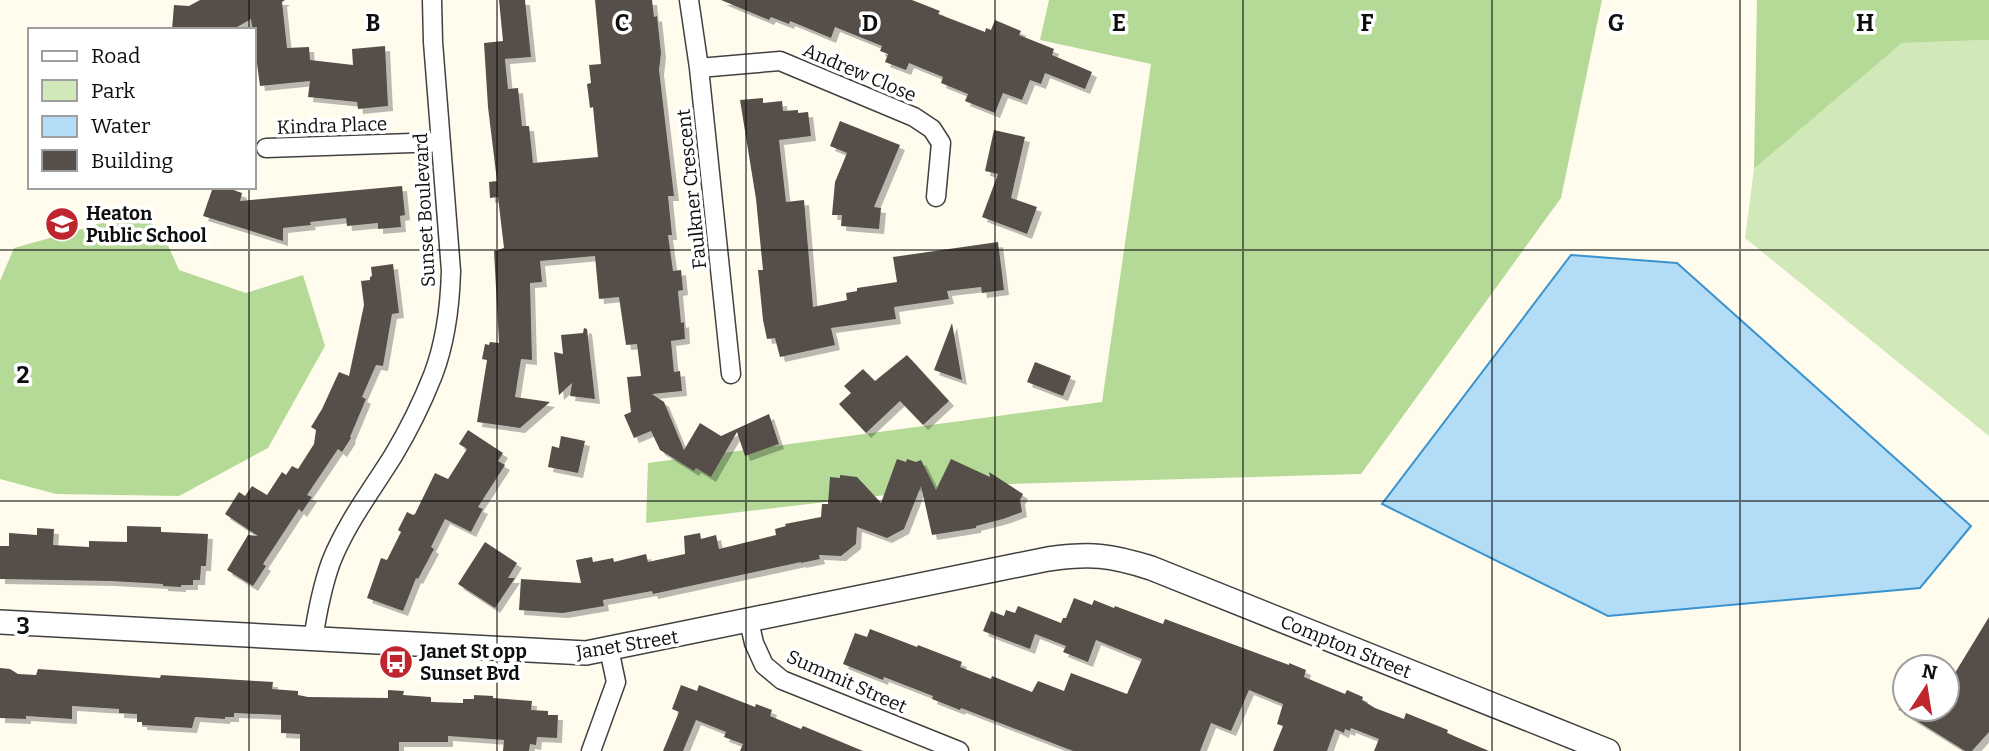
<svg xmlns="http://www.w3.org/2000/svg" width="1989" height="751" font-family="Bitter,serif">
<defs>
<filter id="shadow"><feDropShadow dx="5" dy="5" stdDeviation="0" flood-color="#0004"/></filter>
</defs>
<rect width="100%" height="100%" fill="#fffcee"/>
<!-- green -->
<path fill="#d1e9b8" d="M1989 40V436L1745 238 1754 169 1902 43Z"/>
<!-- forest -->
<path fill="#b5da97" d="M1049 0H1602L1561 198 1361 474 971 485 646 523 648 463 1102 402 1151 64 1040 40Z
M1757 0H1989V40L1902 43 1754 169Z
M135 209 162 232 179 270 246 293 303 275 325 346 268 448 179 496 56 494 0 479V281L14 248 89 227Z"/>
<!-- water -->
<path fill="#b3ddf6" stroke="#3a92ce" stroke-width="2" d="M1571 255 1677 263 1971 526 1920 588 1608 616 1382 504Z"/>
<!-- building -->
<path fill="#564f4a" filter="url(#shadow)" d="M200 0H285L282 2 287 48 309 47 310 60 353 65 352 49 385 46 388 106 358 109 357 102 308 97 310 81 260 86 251 19 232 30H172L174 5 189 6Z
M499 0H525L531 57 505 59 508 89 518 88 522 126H529L533 163 598 157 593 107 590 108 587 84 591 83 589 65 601 64 595 0H652L654 17 657 16 661 53 659 70 674 196H668L672 235H668L673 271 681 270 683 290 678 291 681 323 684 322 685 339 671 341 674 372 680 371 682 391 652 394 664 402 684 450 700 423 721 436 769 414 779 444 745 456 737 432 711 477 696 468 694 471 660 450 651 431 634 438 624 415 631 412 627 377 641 376 637 344 626 345 619 297 599 299 595 256 540 261 542 282 530 283 532 360 521 359 515 397 550 402 520 428 477 422 487 360 482 359 485 344 489 345 490 342 499 343 494 251 504 248 498 197 490 198 489 182 497 181 488 107 484 43 503 41Z
M721 0H912L940 11 938 14 985 32 986 28 991 30 995 20 1021 31 1019 35 1054 49 1052 55 1092 72 1085 89 1045 73 1041 84 1030 80 1022 100 1003 93 995 113 965 101 968 94 941 83 943 77 909 63 906 70 885 62 888 54 880 51 882 46 835 27 831 38 790 21 789 24 771 17 769 20Z
M763 98V103L782 101 783 111 798 110V113L808 112 811 136 779 140 786 202 804 200 813 307 847 300 846 293 857 291V288L897 282 893 257 998 242 1004 290 982 293 981 287 947 291 949 299 894 307 896 319 831 328 835 345 780 357 775 338 767 339 763 320 758 270H763L756 199 740 100Z
M840 121 900 145 874 207 881 208 879 229 841 226 842 215H832L835 182 847 153 830 146Z
M994 130 1025 137 1011 198 1037 207 1027 234 982 217 998 174 985 171Z
M402 186 405 215 400 216 401 227 378 229V223L347 226 346 218 310 222 311 225 283 228V241L203 216 213 187H225L242 193 240 201Z
M393 264 399 313 392 314 383 366 376 365 362 397 366 399 350 437 351 438 342 452 338 449 307 495 312 497 302 512 299 509 263 564 266 566 253 586 227 570 248 535 258 536 225 514 239 492 245 496 252 486 267 495 282 472 286 475 292 466 298 469 314 444 316 430 311 427 322 409 339 372 349 376 364 305 361 281 370 280V277L372 276 371 267Z
M952 323 962 380 934 370Z
M584 328 587 329 595 399 570 396 572 383 559 395 554 352 563 354 561 335 583 333Z
M907 355 949 401 923 425 900 401 866 433 839 404 851 393 844 386 863 369 875 381Z
M1035 362 1071 376 1063 396 1027 382Z
M468 430 503 453 498 461 505 465 478 507 483 509 471 532 445 519 431 547 434 549 418 579 416 578 403 611 367 598 381 558 387 560 401 532 398 530 407 512 413 515 415 514 435 473 448 479 467 449 459 444Z
M561 436 585 441 578 473 548 467 552 446 559 448Z
M897 459 906 462 907 459 916 462 921 460 936 490 951 459 990 477 989 472 1023 494 1020 500 1022 512 1003 519 976 526V528L932 535 921 486 904 529 887 538 857 527 856 544 841 556 819 555 820 559 801 563V562L653 594 652 591 603 600 604 606 563 613 519 610 521 579 581 583 576 560 592 557 593 562 613 558 614 562 646 554 648 562 685 554 684 536 700 533 701 539 716 535 719 549 776 535 775 529 786 526 785 524 821 517 822 504H828L830 477 840 478V475L857 477 881 503Z
M127 526 161 527V532L208 534 206 566H201L200 580H193V585H181V587L163 586V584L110 581 0 579V546H9V533L37 535V528L54 529 53 545 89 547V541L127 542Z
M485 542 517 563 508 578H515L495 608 458 584Z
M1074 598 1092 605 1094 600 1114 608 1115 606 1163 624 1165 619 1289 665V663L1306 670 1304 677 1345 694 1347 690 1363 697 1362 700 1375 708 1404 719 1406 713 1448 730 1447 733 1489 751H1374L1379 739 1351 728 1350 731 1345 729 1344 733 1335 729 1327 751H1273L1283 726 1277 724 1283 704 1249 690 1231 731 1211 723 1200 751H1073L961 708 960 710 932 699 933 696 884 677 883 680 843 664 855 633 867 637 870 629 917 647 918 645 962 662 960 667 991 679 992 676 1032 692 1038 681 1064 691 1071 673 1127 694 1142 659 1096 640 1088 662 1063 652 1066 646 1035 634 1030 649 983 631 991 611 1004 616 1006 610 1015 613 1018 606 1061 623 1063 618H1066Z
M1989 617V732L1972 751H1965L1898 709H1947V686Z
M0 668 10 669 18 674 36 675 38 669 160 678 161 675 273 682 272 689 298 691V695L308 697 388 698V690L404 691 403 695 431 697V702L463 703V699H474V695L493 696V698L532 701 531 710 548 711V715H558L557 738 537 737 536 745 530 744 529 751H503L504 740 448 736V742H399V751H300V734L281 733V715L234 713V717H225V719L195 717 192 728 142 725V722H137V714L119 713V709L72 706V719L26 716V719L0 718Z
M681 685 697 691 699 685 755 707 756 704 772 710 770 716 801 729 803 726 863 751H740L743 744 724 737 726 732 696 720 683 751H663L679 712 672 709Z"/>
<g fill="none" stroke-linecap="round" stroke-linejoin="round">
<!-- minor casing -->
<g stroke="#414141" stroke-width="21">
<path id="minor" d="M689 0 699 68 731 374
M699 68 780 61 914 117 932 129 941 143 936 197
M266 148 441 142
M749 621 754 643 764 665 782 680 959 751
M313 640C317 613 322 587 331 562 346 524 371 491 393 456 408 431 422 403 433 375 446 341 450 306 451 271L433 42 432 0
M591 751 616 682 609 649"/>
</g>
<!-- tertiary casing -->
<g stroke="#414141" stroke-width="26">
<path id="tertiary" d="M0 622 586 653 1048 559C1091 553 1110 555 1151 568L1608 751"/>
</g>
<!-- minor -->
<use href="#minor" stroke="#fff" stroke-width="18"/>
<!-- tertiary -->
<use href="#tertiary" stroke="#fff" stroke-width="23"/>
</g>
<!-- grid -->
<path fill="none" stroke="#0e0e0e" stroke-width="2" stroke-opacity="0.55" d="M249 0V30M497 0V751M746 0V751M995 0V751M1243 0V751M1492 0V751M1740 0V751M249 187V751M0 250H1989M0 501H1989"/>
<!-- icons -->
<defs>
<g id="school-disc" transform="scale(1.75)"><circle r="9.5" fill="#be252c" stroke="#fff"/><path d="M0-5L7-2L0 1L-7-2ZM-4 1L0 2.5L4 1V4Q0 6-4 4Z" fill="#fff"/></g>
<g id="bus-disc" transform="scale(1.75)"><circle r="9.5" fill="#be252c" stroke="#fff"/><path d="M-5-6H5V4H4V6H2V4H-2V6H-4V4H-5ZM-3.5-4V0h7V-4ZM-3.5 1.2v1.5H-2V1.2ZM2 1.2v1.5H3.5V1.2Z" fill="#fff"/></g>
</defs>
<g fill-rule="evenodd">
<use href="#school-disc" x="62" y="224"/>
<use href="#bus-disc" x="396" y="662"/>
</g>
<g text-anchor="middle" stroke-width="7" stroke-linejoin="round" paint-order="stroke">
<!-- street labels -->
<g font-size="19" fill="#0e0e0e" stroke="#fff">
<text transform="translate(860 72) rotate(23)" y="7">Andrew Close</text>
<text transform="translate(332 125) rotate(-2)" y="7">Kindra Place</text>
<text transform="translate(691 189) rotate(-96)" y="7">Faulkner Crescent</text>
<text transform="translate(424 210) rotate(-93)" y="7">Sunset Boulevard</text>
<text transform="translate(627 644) rotate(-9)" y="7">Janet Street</text>
<text transform="translate(1346 646) rotate(22)" y="7">Compton Street</text>
<text transform="translate(847 681) rotate(24)" y="7">Summit Street</text>
</g>
<!-- poi labels -->
<g font-size="19" font-weight="bold" fill="#0e0e0e" stroke="#fff" text-anchor="start">
<text x="86" y="220">Heaton<tspan x="86" dy="22">Public School</tspan></text>
<text x="420" y="658">Janet St opp<tspan x="420" dy="22">Sunset Bvd</tspan></text>
</g>
</g>
<g font-size="23" text-anchor="middle" font-weight="bold" fill="#0e0e0e" stroke="#fff" stroke-width="7" stroke-linejoin="round" paint-order="stroke">
<text x="373" y="31">B</text>
<text x="622" y="31">C</text>
<text x="870" y="31">D</text>
<text x="1119" y="31">E</text>
<text x="1367" y="31">F</text>
<text x="1616" y="31">G</text>
<text x="1865" y="31">H</text>
<text x="23" y="383">2</text>
<text x="23" y="634">3</text>
</g>
<!-- legend -->
<rect x="28" y="28" width="228" height="161" fill="#ffffff" stroke="#9f9f9f" stroke-width="2"/>
<rect x="42" y="51" width="35" height="10" fill="#ffffff" stroke="#9f9f9f" stroke-width="2"/>
<text x="91" y="63" font-size="21" fill="#0e0e0e">Road</text>
<rect x="42" y="80" width="35" height="21" fill="#d1e9b8" stroke="#9f9f9f" stroke-width="2"/>
<text x="91" y="98" font-size="21" fill="#0e0e0e">Park</text>
<rect x="42" y="116" width="35" height="21" fill="#b3ddf6" stroke="#9f9f9f" stroke-width="2"/>
<text x="91" y="133" font-size="21" fill="#0e0e0e">Water</text>
<rect x="42" y="150" width="35" height="21" fill="#564f4a" stroke="#9f9f9f" stroke-width="2"/>
<text x="91" y="168" font-size="21" fill="#0e0e0e">Building</text>
<!-- north arrow -->
<g transform="translate(1926 688) rotate(12)"><circle r="33" fill="#ffffff" stroke="#9f9f9f" stroke-width="2"/>
<path d="M0-5L12 26L0 18L-12 26Z" fill="#be252c"/>
<text y="-10" font-size="19" font-weight="bold" text-anchor="middle" fill="#0e0e0e">N</text>
</g>
</svg>
